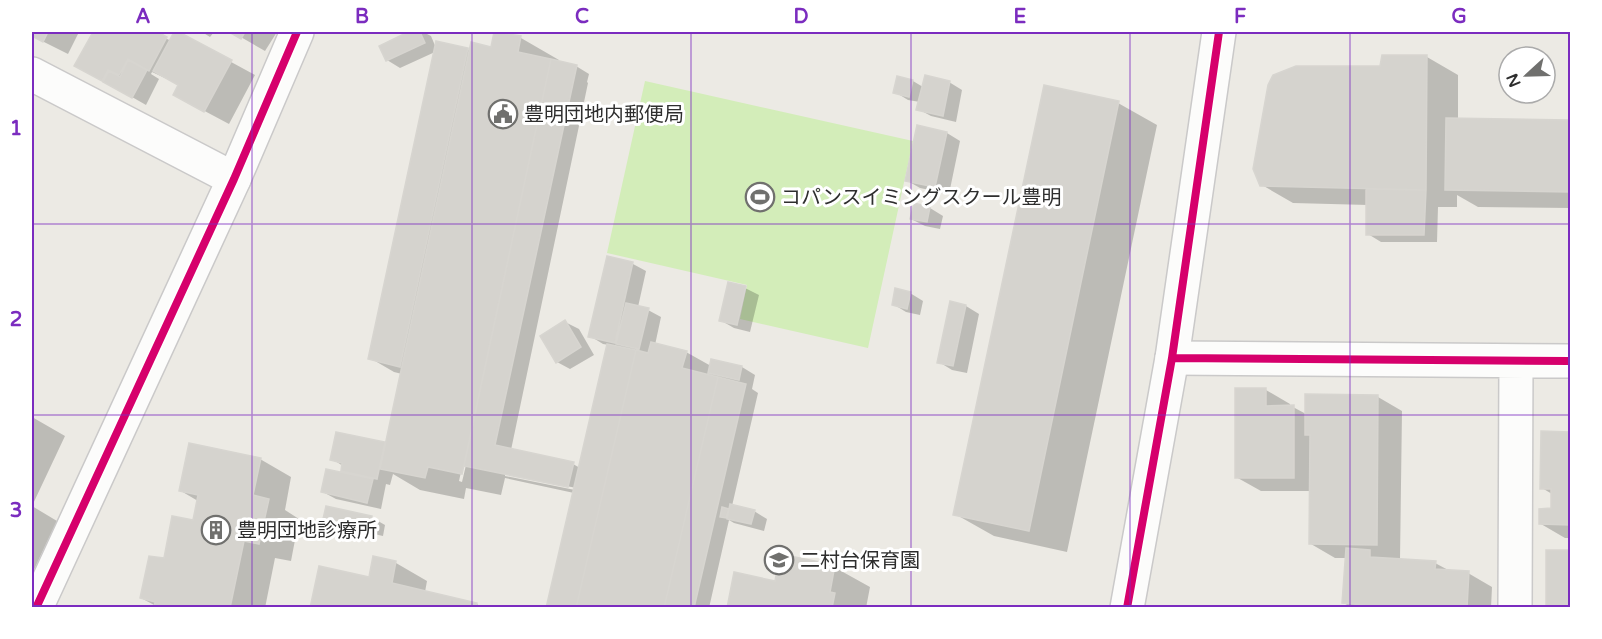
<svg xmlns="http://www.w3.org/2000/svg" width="1602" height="639" font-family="'Varela Round','Noto Sans JP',sans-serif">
<rect width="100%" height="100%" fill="#eceae4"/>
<!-- pitch -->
<path fill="#d3edb9" d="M645 81 913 141 868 348 740 319 747 285 607 253Z"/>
<!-- shadow -->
<path fill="#0003" fill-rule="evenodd" d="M32 32H79L68 54 32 36Z
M94 32H154L171 41 176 32 255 75 229 124 199 108 180 85 152 72 151 74 159 79 146 105 76 65Z
M202 32H214L210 37Z
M232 32H277L265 51Z
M412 32H423L431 36 436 48 467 49 470 51 492 48 521 38 559 60V62L576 66 589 74 587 82 588 83 511 450 573 464 580 468 609 345 603 344 590 336 608 258 633 264 646 271 638 307 648 310 661 317 655 345 686 352 711 366 742 367 755 375 752 389 758 393 732 506 754 511 767 519 764 531 734 523 729 520 709 608H547L574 493 505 478 501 495 466 488 464 499 420 490 393 474 390 485 386 484 381 509 336 499 323 492 342 474 343 466 332 459 385 443 387 445 402 374 394 372 370 358 435 52 400 68 387 60 381 46ZM463 463 466 465 462 482 459 481ZM505 473 576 488 575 490 505 476Z
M1427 57 1458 75V119L1570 121V208L1478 207 1457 195V207H1438L1437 242H1381L1368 234V205L1293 203 1262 185 1381 68Z
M913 81 923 87 949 82 962 90 956 122 931 116 918 109 920 102 908 100 895 92Z
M1118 103 1157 125 1067 552 994 536 955 514Z
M919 127 947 133 960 141 949 194 920 188 906 180Z
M930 208 943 216 940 229 925 226 911 219Z
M745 288 759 295 750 332 734 328 720 320Z
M910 293 923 301 920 315 906 312 893 304Z
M951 303 966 306 979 314 967 373 952 370 939 362Z
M565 322 579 329 594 355 570 369 557 362Z
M1266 390 1290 404V407H1293L1306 414 1378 397 1402 411 1400 560 1435 563 1450 571 1468 573 1492 587 1491 608H1352L1344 603 1347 558H1335L1311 544V491H1261L1236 477Z
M32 417 65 436 32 506 57 521 32 574Z
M1542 433H1570V538H1565L1541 524 1552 510V494L1542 488Z
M260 459 291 477 285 510 299 519 291 561 275 558 265 608H155L156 606 141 598 165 560 194 521 198 501 181 491Z
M371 517 385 525 383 536 338 526 325 518Z
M1548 551H1570V608H1551L1548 605Z
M374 558 396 563 427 581 425 592 477 604 482 608H311L370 579Z
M834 567 870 587 866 608H728L776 583Z"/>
<!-- building -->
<path fill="#d5d3ce" stroke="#d7d5d0" stroke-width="1.5" d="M32 32H48L43 42 32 36Z
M93 32H158L167 37 149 71 128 59 119 75 108 70 102 81 74 66Z
M174 32H179L232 60 204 112 173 95 178 85 153 71Z
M229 32H245L241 39Z
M408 32H420L425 43 386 61 379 46Z
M494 32 521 36 518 52 551 59 462 474 428 467 425 478 380 469 471 42 491 47Z
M436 41 468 48 400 367 368 359Z
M1382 55H1427L1426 190 1260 186 1253 169 1268 85 1273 75 1296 66H1380Z
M551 59 577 65 495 445 574 462 568 487 464 466Z
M128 60 147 70 132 98 103 82 109 71 120 77Z
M925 75 950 81 943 116 916 110Z
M897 76 913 80 909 97 893 93Z
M1044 85 1119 101 1029 531 953 515Z
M1446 118 1570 120V192L1445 190Z
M917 125 947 132 935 187 905 181Z
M1366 189 1426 190 1424 235H1366Z
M914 203 930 207 927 222 910 219Z
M607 256 633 262 615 343 588 337Z
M728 282 746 286 737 325 719 321Z
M895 288 911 292 907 309 892 305Z
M950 301 966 305 953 366 937 363Z
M626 303 649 308 639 349 616 344Z
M565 320 581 347 556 363 540 336Z
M651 342 687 351 682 368 718 377 664 608H576L636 350 648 353Z
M607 344 636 350 576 608H546Z
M711 359 742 366 739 380 708 373Z
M718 377 746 384 694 608H664Z
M1235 388H1266V406L1294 405V478H1235Z
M1305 394 1378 395 1377 545 1309 544 1310 435H1305Z
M1541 431 1570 432V525L1539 524V509L1551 508V489H1540Z
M336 432 385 442 377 479 341 471 342 463 330 460Z
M189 443 261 458 253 495 269 499 259 544 244 541 230 608H154L155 602 140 598 149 556 164 558 172 516 193 520 198 495 179 491Z
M326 469 373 479 367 503 321 492Z
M730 504 755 510 751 524 727 519Z
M326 506 372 516 369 529 323 519Z
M722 507 729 509 726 518 720 517Z
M1346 548 1370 550V557L1436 561 1435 569 1469 571 1467 608H1406L1382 606V608H1364V605L1342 603Z
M1546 550H1570V608L1546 606Z
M780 554 835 565 830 592 835 593 832 608H727L734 572 775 581Z
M373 556 396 561 392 583 477 603 476 608H310L319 566 369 577Z"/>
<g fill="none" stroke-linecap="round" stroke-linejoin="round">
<!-- street casing -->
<g stroke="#cac9c9" stroke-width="36">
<path id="street" d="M32 74 234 179
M1172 358 1570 361
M1515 608 1516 361"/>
</g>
<!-- secondary casing -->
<g stroke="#cac9c9" stroke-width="36">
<path id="secondary" d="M36 608 234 179 297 32
M1127 608 1172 358 1219 32"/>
</g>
<!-- street -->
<use href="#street" stroke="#fcfcfb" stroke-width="33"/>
<!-- secondary -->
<use href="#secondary" stroke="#fcfcfb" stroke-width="33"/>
<!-- cycleway casing -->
<g stroke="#fff" stroke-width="11">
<path id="cycleway" d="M1172 358 1570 361
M36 608 234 179 297 32
M1127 608 1172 358 1219 32"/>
</g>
<!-- cycleway -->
<use href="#cycleway" stroke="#d6006c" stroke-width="8"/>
</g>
<!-- grid -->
<path fill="none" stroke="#7b2cbf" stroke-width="1.5" stroke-opacity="0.55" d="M252 32V608M472 32V608M691 32V608M911 32V608M1130 32V608M1350 32V608M32 224H1570M32 415H1570"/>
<!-- icons -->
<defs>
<g id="civic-ring" transform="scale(1.5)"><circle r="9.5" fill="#fff" stroke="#70706e" stroke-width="1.5"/><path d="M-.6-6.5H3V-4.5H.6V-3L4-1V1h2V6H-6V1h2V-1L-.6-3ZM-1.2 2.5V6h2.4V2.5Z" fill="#70706e"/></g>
<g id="stadium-ring" transform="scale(1.5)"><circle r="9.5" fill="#fff" stroke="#70706e" stroke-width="1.5"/><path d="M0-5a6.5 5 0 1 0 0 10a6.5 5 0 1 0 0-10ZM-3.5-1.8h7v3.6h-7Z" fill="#70706e"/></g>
<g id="building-ring" transform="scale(1.5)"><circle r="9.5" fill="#fff" stroke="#70706e" stroke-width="1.5"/><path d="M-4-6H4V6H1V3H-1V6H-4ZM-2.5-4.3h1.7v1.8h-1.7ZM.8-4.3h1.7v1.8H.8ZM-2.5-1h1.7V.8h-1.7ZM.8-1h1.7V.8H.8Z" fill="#70706e"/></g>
<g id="school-ring" transform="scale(1.5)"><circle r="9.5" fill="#fff" stroke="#70706e" stroke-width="1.5"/><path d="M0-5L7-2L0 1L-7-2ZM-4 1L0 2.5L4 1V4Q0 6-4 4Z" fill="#70706e"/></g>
</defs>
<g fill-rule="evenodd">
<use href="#civic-ring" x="503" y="114"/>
<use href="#stadium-ring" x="760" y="197"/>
<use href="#building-ring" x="216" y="530"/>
<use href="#school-ring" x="779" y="560"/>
</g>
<g text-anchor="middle" stroke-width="6" stroke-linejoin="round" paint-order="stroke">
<!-- poi labels -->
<g font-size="20" fill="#2e2e2e" stroke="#fff" text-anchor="start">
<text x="524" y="121">豊明団地内郵便局</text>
<text x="781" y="204">コパンスイミングスクール豊明</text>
<text x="237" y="537">豊明団地診療所</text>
<text x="800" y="567">二村台保育園</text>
</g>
</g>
<!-- border -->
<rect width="1602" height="639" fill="none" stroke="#ffffff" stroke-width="66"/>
<!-- north arrow -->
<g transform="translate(1527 75) rotate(248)"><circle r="28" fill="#ffffff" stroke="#ababab" stroke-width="1.5"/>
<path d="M0-4.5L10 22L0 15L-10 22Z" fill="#70706e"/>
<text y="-9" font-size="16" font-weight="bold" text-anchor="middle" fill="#2e2e2e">N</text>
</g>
<rect x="33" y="33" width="1536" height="573" fill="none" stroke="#7b2cbf" stroke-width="2"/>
<g font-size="20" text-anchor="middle" font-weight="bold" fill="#7b2cbf">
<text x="143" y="23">A</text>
<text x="362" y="23">B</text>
<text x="582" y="23">C</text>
<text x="801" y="23">D</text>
<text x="1020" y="23">E</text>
<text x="1240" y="23">F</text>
<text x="1459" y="23">G</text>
<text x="16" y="135">1</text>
<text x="16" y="326">2</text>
<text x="16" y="517">3</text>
</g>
</svg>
